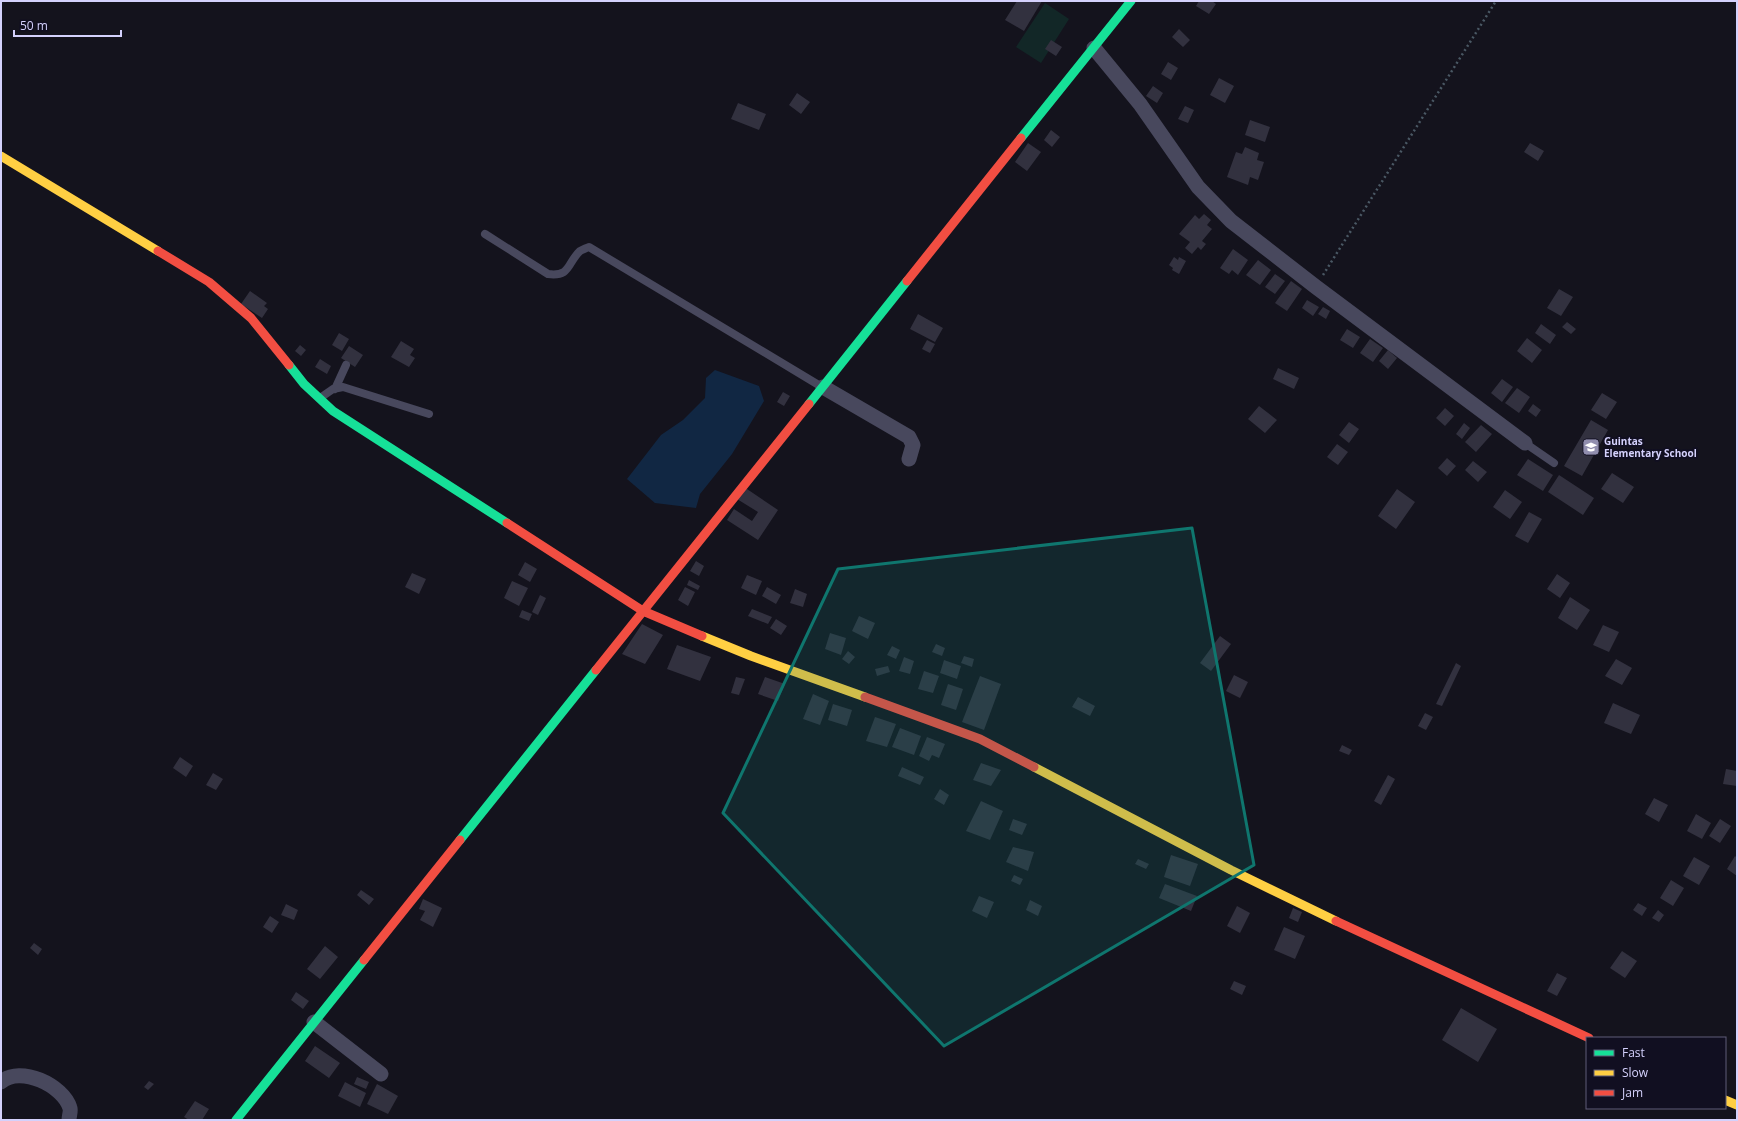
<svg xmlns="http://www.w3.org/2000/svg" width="1738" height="1121" font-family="'Open Sans',sans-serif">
<rect width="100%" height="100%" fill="#14131d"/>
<!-- green -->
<path fill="#122727" d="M1045 3 1069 19 1041 63 1016 47Z"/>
<!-- water -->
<path fill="#112743" d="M715 370 759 386 764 401 732 454 700 494 696 508 655 503 627 479 661 435 683 420 705 398 706 378Z"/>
<!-- building -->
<path fill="#32313f" d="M1017 1H1042L1024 31 1005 20Z
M1199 1H1212L1216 4 1209 14 1196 6Z
M1179 29 1190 40 1183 47 1172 37Z
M1051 40 1062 47 1056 56 1045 49Z
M1168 62 1178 68 1171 80 1161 74Z
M1219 78 1234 86 1225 103 1210 95Z
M1153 86 1163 93 1157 103 1146 96Z
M797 93 810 102 801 114 789 105Z
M738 103 766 114 759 130 731 119Z
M1185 106 1194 110 1188 123 1178 119Z
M1250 120 1270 127 1265 142 1245 135Z
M1051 130 1060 137 1052 147 1044 140Z
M1028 143 1041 152 1027 171 1015 162Z
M1530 143 1544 151 1538 161 1524 152Z
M1245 147 1259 153 1257 160 1264 162 1258 180 1250 177 1248 185 1227 177 1236 152 1242 154Z
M1204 214 1211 220 1207 225 1212 229 1202 241 1206 244 1201 250 1198 247 1192 254 1185 248 1190 242 1179 234 1195 215 1199 219Z
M1233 249 1248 260 1238 275 1232 270 1229 274 1220 268Z
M1174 257 1178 260 1179 257 1186 261 1179 274 1172 270 1173 268 1169 265Z
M1258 260 1271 270 1260 285 1246 275Z
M1275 274 1285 281 1275 294 1265 287Z
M1291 281 1302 289 1287 311 1275 303Z
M1559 289 1573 297 1561 316 1547 308Z
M250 291 267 303 264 306 268 309 262 318 241 304Z
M1307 300 1319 307 1313 316 1302 308Z
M1323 307 1330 311 1326 319 1318 314Z
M918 314 943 328 935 342 910 329Z
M1567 322 1576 329 1571 334 1562 327Z
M1541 324 1556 335 1550 344 1535 333Z
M1347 329 1360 337 1353 348 1340 340Z
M339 333 349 339 342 351 332 345Z
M1527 338 1542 350 1532 363 1517 351Z
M1370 339 1383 348 1373 362 1360 353Z
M927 340 935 344 930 353 922 349Z
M401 341 414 349 410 355 415 358 409 367 391 357Z
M300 345 306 350 301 356 295 351Z
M349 346 363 355 355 367 341 358Z
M1388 350 1397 358 1388 369 1379 361Z
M320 359 331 366 327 374 315 367Z
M1278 368 1299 378 1294 389 1273 379Z
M1502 379 1513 387 1502 402 1491 393Z
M1517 388 1530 397 1519 413 1505 403Z
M783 392 790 396 784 406 777 402Z
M1602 393 1617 402 1606 419 1591 410Z
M1533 404 1541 410 1536 417 1528 411Z
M1259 406 1277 420 1265 433 1248 419Z
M1445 408 1454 416 1445 426 1436 418Z
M1591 420 1608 430 1582 476 1564 466Z
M1349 422 1359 429 1349 443 1339 435Z
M1464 423 1470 428 1462 439 1456 434Z
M1481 425 1492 434 1476 452 1465 442Z
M1337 444 1348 452 1338 465 1327 457Z
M1447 458 1456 466 1447 476 1438 468Z
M1528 459 1553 475 1543 491 1517 475Z
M1473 461 1487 472 1478 482 1465 470Z
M1612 473 1634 487 1623 503 1601 489Z
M1559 475 1594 498 1583 515 1548 492Z
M744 487 778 510 758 540 727 520 734 509 752 521 758 512 737 499Z
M1397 489 1415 502 1396 529 1378 516Z
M1505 490 1522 502 1510 519 1493 507Z
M1529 512 1542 519 1528 543 1515 536Z
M696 561 704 566 699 576 690 571Z
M525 562 537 569 530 582 518 575Z
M412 573 426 579 419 594 405 587Z
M1557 574 1570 583 1560 598 1547 589Z
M747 575 762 581 756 595 741 588Z
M689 580 700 586 698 590 687 585Z
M512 581 528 588 519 606 504 598Z
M685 587 695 592 688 606 678 600Z
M767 587 781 595 776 604 762 596Z
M795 589 807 594 803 607 790 603Z
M540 595 546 598 538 615 532 612Z
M1570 597 1590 610 1577 630 1558 618Z
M752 609 772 617 768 624 748 616Z
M522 610 532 614 529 621 519 617Z
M859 616 875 623 868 639 852 631Z
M776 619 787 626 781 635 770 628Z
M642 624 663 635 645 664 622 654Z
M1603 625 1619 632 1609 652 1593 645Z
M830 633 846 638 841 655 825 649Z
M1220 636 1231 644 1211 671 1200 663Z
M936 644 945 648 942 656 932 652Z
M677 645 711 657 700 681 667 669Z
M892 646 900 650 896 659 887 655Z
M848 651 855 657 849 664 842 659Z
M964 656 974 659 972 667 961 663Z
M904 657 914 661 910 674 899 671Z
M1616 659 1632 668 1622 685 1605 676Z
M944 660 961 666 957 679 940 673Z
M1456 663 1461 666 1442 706 1436 704Z
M888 666 890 672 877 676 875 669Z
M924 671 939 676 933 693 918 689Z
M1234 675 1248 682 1240 698 1226 691Z
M980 676 1001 684 984 730 962 722Z
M736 677 745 679 739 695 731 693Z
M765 677 785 684 778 701 758 694Z
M948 684 963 689 956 710 941 705Z
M813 694 829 701 820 725 803 719Z
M1078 697 1095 706 1090 716 1072 707Z
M1613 703 1640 715 1631 734 1604 723Z
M833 704 852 710 847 726 828 720Z
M1425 713 1433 717 1426 730 1418 726Z
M875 717 896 724 887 747 866 741Z
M900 728 921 736 914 755 892 747Z
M927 737 945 744 939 758 932 755 929 761 919 756Z
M1342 745 1352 750 1349 755 1339 751Z
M180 757 193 766 186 777 173 768Z
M981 763 1001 770 991 786 973 780Z
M902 767 924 777 920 785 898 776Z
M1726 769 1737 771V786L1723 784Z
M213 773 223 779 216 790 206 785Z
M1388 775 1395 779 1381 805 1374 801Z
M940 789 949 795 944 805 934 799Z
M1654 798 1668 805 1659 822 1645 814Z
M981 801 1003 811 990 840 966 831Z
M1696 814 1711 823 1702 839 1687 831Z
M1013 819 1027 824 1022 835 1009 830Z
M1720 819 1731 826 1720 843 1709 836Z
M1013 847 1034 852 1028 871 1006 862Z
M1171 855 1198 864 1190 886 1164 877Z
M1735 856 1737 858V876L1727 869Z
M1694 857 1710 866 1699 885 1683 876Z
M1138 859 1149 864 1146 869 1135 864Z
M1014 875 1023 879 1020 885 1011 881Z
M1671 880 1684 888 1673 906 1660 898Z
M1165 884 1197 896 1191 911 1159 898Z
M361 890 374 899 369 905 357 895Z
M979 896 994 902 987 918 972 911Z
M423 899 442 908 433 927 420 920 425 911 419 909Z
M1030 900 1042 906 1038 916 1026 910Z
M1638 903 1647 908 1642 916 1633 910Z
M286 904 298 910 294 920 281 915Z
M1237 906 1250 913 1240 933 1227 926Z
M1293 908 1302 912 1298 922 1289 918Z
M1658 910 1664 915 1659 922 1652 918Z
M270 916 279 922 272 933 263 927Z
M1284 927 1305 936 1295 959 1274 950Z
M34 943 42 949 38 955 30 948Z
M325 946 338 957 320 979 307 969Z
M1622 951 1637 961 1625 978 1610 968Z
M1557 973 1567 978 1557 996 1547 991Z
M1234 981 1246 986 1242 995 1230 989Z
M296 992 309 1001 303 1009 291 1000Z
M1461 1008 1497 1029 1478 1062 1442 1040Z
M315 1046 340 1063 329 1078 305 1061Z
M357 1077 369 1082 366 1089 354 1084Z
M149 1081 154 1084 148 1090 144 1087Z
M345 1082 366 1093 360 1107 338 1096Z
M377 1084 398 1096 388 1114 367 1104Z
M195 1101 209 1109 202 1120H189L184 1117Z"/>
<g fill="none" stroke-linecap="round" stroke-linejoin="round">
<!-- path -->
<path stroke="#4a5864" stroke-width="2.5" stroke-dasharray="2 3" stroke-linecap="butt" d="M1323 275 1496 1"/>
<!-- lane -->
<path stroke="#48485d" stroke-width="8" d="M485 234 548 274C571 277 567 263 580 251 582 250 586 248 589 247L822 387
M335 389 346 365
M320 398 333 389 343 387 429 414
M1525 443 1554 463"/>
<!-- street -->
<path stroke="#48485d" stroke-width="15" d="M1094 48 1140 104 1198 187 1231 221 1316 287 1525 443
M823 387 909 437 913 445 909 459
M314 1022 381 1074
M1 1082C20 1065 63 1085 70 1108 71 1111 69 1116 69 1120"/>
<!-- fast -->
<path stroke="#16e098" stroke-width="9" d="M1021 138 1131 1
M289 365 304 384 333 411 507 523
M809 404 907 281
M460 840 596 670
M236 1120 364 960"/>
<!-- slow -->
<path stroke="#ffcf43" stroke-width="9" d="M1 156 158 251
M702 636 751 656 865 697
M1034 767 1231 870 1336 921
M1725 1100 1737 1105"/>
<!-- jam -->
<path stroke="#f24e42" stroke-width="9" d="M158 251 209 282 251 318 289 365
M907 281 1021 138
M507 523 643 611 702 636
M596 670 809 404
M865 697 980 739 1034 767
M1336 921 1589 1038
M364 960 460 840"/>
</g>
<!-- marked area -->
<path fill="#0f766e" fill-opacity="0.2" stroke="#0f766e" stroke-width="3" stroke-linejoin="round" d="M1192 528 1254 865 944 1046 723 813 838 569Z"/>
<!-- icons -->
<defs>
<g id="school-square" transform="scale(0.9)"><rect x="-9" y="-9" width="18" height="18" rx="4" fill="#918eae" stroke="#110f21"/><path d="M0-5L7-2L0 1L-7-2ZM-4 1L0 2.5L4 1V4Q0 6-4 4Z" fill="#fff"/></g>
</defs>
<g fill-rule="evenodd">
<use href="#school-square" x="1591" y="447"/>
</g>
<g text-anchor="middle" stroke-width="4" stroke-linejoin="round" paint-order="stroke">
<!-- poi labels -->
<g font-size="10" font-weight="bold" fill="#d4d1fc" stroke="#110f21" text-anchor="start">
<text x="1604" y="445">Guintas<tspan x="1604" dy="12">Elementary School</tspan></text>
</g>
</g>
<!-- border -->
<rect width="1738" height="1121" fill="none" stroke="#d4d1fc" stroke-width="4"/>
<!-- legend -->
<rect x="1586" y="1037" width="140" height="72" fill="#110f21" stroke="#5f5d79"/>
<rect x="1594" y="1050" width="20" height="6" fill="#16e098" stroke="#5f5d79"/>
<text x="1622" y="1057" font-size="12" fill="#d4d1fc">Fast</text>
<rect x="1594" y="1070" width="20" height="6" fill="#ffcf43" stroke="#5f5d79"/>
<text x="1622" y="1077" font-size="12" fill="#d4d1fc">Slow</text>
<rect x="1594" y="1090" width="20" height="6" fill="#f24e42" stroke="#5f5d79"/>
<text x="1622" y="1097" font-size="12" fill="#d4d1fc">Jam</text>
<!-- scale -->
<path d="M14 30v6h107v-6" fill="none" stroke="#d4d1fc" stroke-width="2"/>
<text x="20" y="30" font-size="12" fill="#d4d1fc" stroke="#110f21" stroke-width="3" paint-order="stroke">50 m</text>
</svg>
